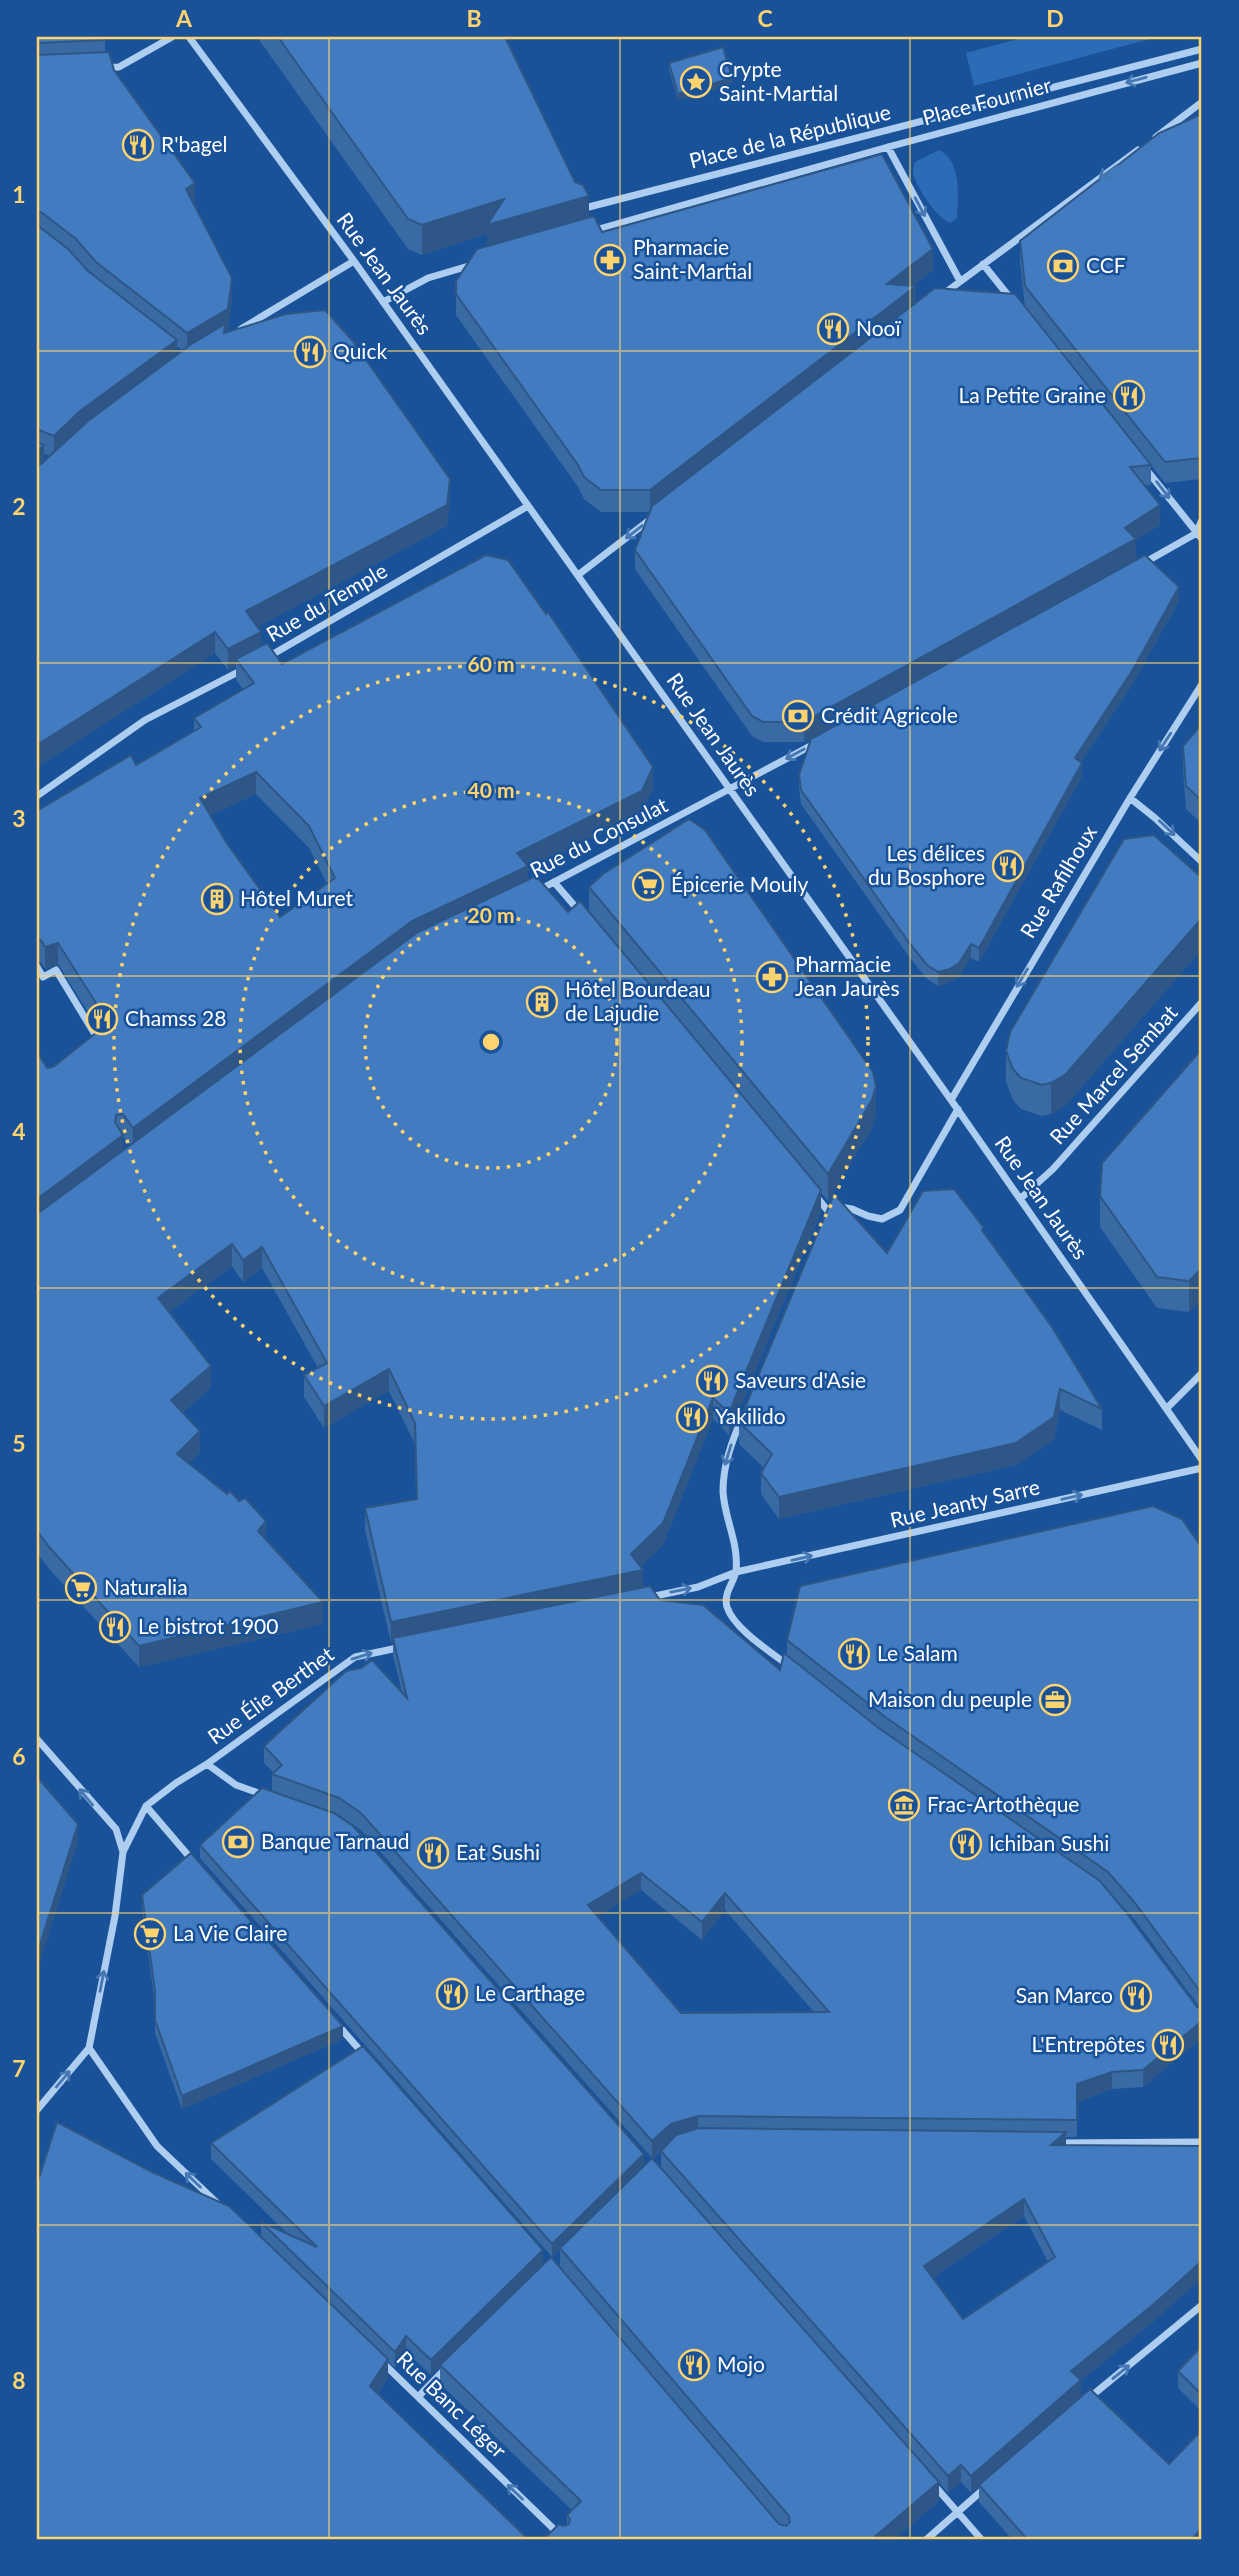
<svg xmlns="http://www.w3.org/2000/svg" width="1239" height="2576" font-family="Lato,sans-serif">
<rect width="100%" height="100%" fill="#195298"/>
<!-- green -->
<path fill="#2c6cb6" d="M1025 37H1157L974 86 966 53Z
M939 150C962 162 958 195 957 218L950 223C937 218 916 187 913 173 913 170 914 165 915 162Z"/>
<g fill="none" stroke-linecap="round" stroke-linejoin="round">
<!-- street -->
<path stroke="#adcdf1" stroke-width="7" d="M189 37 354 261 951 1100 1202 1460
M104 68 119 67 172 37
M1156 137 1202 102
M888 147 960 281
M581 209 1202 49
M592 231 888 147 1202 63
M983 264 1011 299
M942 295 1138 150
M383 302 428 278 472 265
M241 329 354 261
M1145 468 1202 539
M1197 531 1202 520
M1142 564 1202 530
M578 575 652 518
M268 657 528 506
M37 796 145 720 242 670
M1130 798 1155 818 1202 862
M554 882 579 911
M539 890 816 743
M37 967 43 977 56 970 99 1041
M951 1100 1130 798 1202 684
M815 1195 828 1211
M1021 1198 1053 1169 1202 1002
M839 1207 852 1209 868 1216 882 1219 900 1210 958 1109
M1167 1408 1202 1373
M742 1418C732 1441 723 1465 723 1491 724 1518 739 1542 736 1571 734 1583 723 1593 727 1607 734 1629 771 1652 789 1666
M650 1597 698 1587 736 1572 1202 1468
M37 1739 116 1829 123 1852
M207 1764 236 1785 264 1795
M146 1806 193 1861
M338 2025 365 2056
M89 2048 157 2146 217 2203
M37 2110 89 2048 115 1916 123 1852 146 1806 176 1783 207 1764 355 1657 402 1647
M1057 2143 1202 2142
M382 2362 564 2539
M418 2397 447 2367
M1089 2398 1202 2305
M934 2485 981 2539
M927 2539 985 2488"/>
</g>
<!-- wall -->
<path fill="#396aa4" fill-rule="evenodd" d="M37 37 105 40V52L114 70 195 205 194 206 232 299 228 330 225 332 450 500 447 526 257 627 261 646 282 664 653 788 642 813 528 870V879L568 912H589V887L876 1114 872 1128 828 1201 821 1193V1212L729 1435 713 1419 663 1545 640 1567 643 1587 660 1600 780 1670 787 1655V1640L1202 1548V2038L1143 2087 1112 2089 1077 2102V2137H1066V2145L1154 2321 1081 2380V2396L1202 2539H1012L979 2502V2486L971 2493 961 2482 948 2493 939 2482V2501L894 2539H544L567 2525V2515L572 2510 440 2384V2367L431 2375 406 2352 395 2368 388 2361V2378L378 2393 37 2539 261 2236V2222L288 2234 211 2159V2143L543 2265 560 2267V2249L552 2257 200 1858V1845L272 1791V1774L274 1773 264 1763V1746L402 1692 393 1655V1643H391L365 1530V1508L416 1499 415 1444 389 1391 324 1428 304 1397V1375L318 1368 262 1268 243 1282 232 1266 169 1312 211 1388 183 1412 200 1452 189 1463 266 1541 323 1624 139 1667 50 1570 37 1553V1052L47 1068 53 1067 99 1030 58 964 45 969 41 962H37V980V811L136 765 194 732V718L243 689 236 680V667L228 670 215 653 37 767ZM177 346 183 351 177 355ZM44 454 50 456 44 462ZM256 794 309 848 327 884 280 917 226 842 210 815ZM123 1136 130 1145 123 1150ZM335 1814 339 1815 361 1830 652 2158 644 2166ZM1105 1887 1135 1920 1201 2009 1197 2007ZM641 1890 702 1940 725 1910 814 2012 681 2013 597 1916ZM661 2151V2168L653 2159ZM1024 2216 1048 2262 963 2319 933 2277Z
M257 37H505L589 217 602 232 933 270 913 285 916 303 1025 307 1020 262V241L1202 114V479L1165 483 1151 465V485L1144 486 1160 525 1136 540V559L804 742H763L752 736 635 569V550L650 512H601L584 499 578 487 456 315V281L487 246V234L422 255 408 249Z
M669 63 732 84 678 100 669 70Z
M1179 601 1132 685 1081 762 1082 776 979 962 971 958 959 977 950 982 938 986 927 979 910 958 801 804 799 789V775Z
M1202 724V824L1186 809 1183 770V746Z
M1202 878V949L1066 1105 1051 1114 1042 1116 1021 1109 1013 1100 1006 1082V1051Z
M1202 1049 1189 1312 1157 1308 1100 1227V1196Z
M984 1232 1102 1409V1430L1060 1410 1054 1439 1016 1465 779 1519 761 1494V1473L764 1468 739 1444V1422L887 1253Z
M142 1895 343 2039 182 2109 155 2033V2004L142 1908Z
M1202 2346V2412L1178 2388V2371Z"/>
<!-- shaded-wall -->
<path fill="#2e5686" d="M732 78V84L678 100V94Z
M195 183V205L186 210V189Z
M589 196V226L487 255V234L422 255V225L504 199Z
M933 249V270L887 305V284Z
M232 278V299L228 330 187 355V333Z
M916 286V307L650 512V490Z
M177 340V362L54 457V436L80 411Z
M44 445V467L37 473V451Z
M450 479V500L447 526 246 633V611Z
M1160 505V525L1136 540V559L804 742V722L1125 528Z
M1179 587V601L1132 685 1075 771V758Z
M215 632V653L37 767V745Z
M261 632V654L236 659V667L228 670V649Z
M1082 763V776L979 962V948Z
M653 767V788L642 813 528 870V888L133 1150V1128L412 921Z
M256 772V794L200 820V798Z
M1202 918V949L1066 1105 1051 1114V1083Z
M58 943V964L45 969V947Z
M971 944V958L959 977 950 982 938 986V972Z
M876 1086V1114L872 1128 828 1201V1174Z
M116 1115V1136L123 1135V1157L37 1221V1199L115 1122Z
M821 1190V1212L729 1435V1413Z
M232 1244V1266L158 1320V1298Z
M262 1247V1268L243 1282V1260Z
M1202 1268V1299L1189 1312V1281Z
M211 1366V1388L171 1422V1400Z
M389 1369V1391L324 1428V1406Z
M1060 1389V1410L1054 1439 1016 1465 779 1519V1497Z
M713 1398V1419L663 1545 635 1572 643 1570V1592L393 1638V1643H391V1622L631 1554Z
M200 1431V1452L177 1475V1454Z
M266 1521V1543L258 1531Z
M323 1602V1624L139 1667V1646Z
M78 1824V1842L37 1972V1954Z
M641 1873V1890L588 1922V1905Z
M725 1893V1910L702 1940V1922Z
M1202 2021V2038L1143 2087V2070Z
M343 2026V2039L182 2109V2096Z
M1112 2072V2089L1077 2102V2084Z
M698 2116V2133L671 2141 652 2159V2141L671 2124Z
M1066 2132V2149L1051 2145Z
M644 2154V2167L552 2257V2244Z
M1024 2199V2216L924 2283V2266Z
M543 2250V2266L431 2375V2360Z
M1202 2261V2278L1154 2321 1081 2380V2397L971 2493V2476L1071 2371Z
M406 2336V2352L395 2368V2352Z
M388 2359V2378L370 2405V2386Z
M961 2465V2482L948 2493V2476Z
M939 2482V2501L894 2539H872Z
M1202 2528V2539H1192Z"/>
<!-- building -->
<path fill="#427bbf" stroke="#2e5686" stroke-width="2" fill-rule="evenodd" d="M37 37H104L105 40 37 43Z
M278 37H505L575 182 583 185 589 196 487 225 504 199 422 225 408 219Z
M723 47 732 78 678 94 669 63Z
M109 52 114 70 195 183 186 189 232 278 228 309 187 333 96 262 76 239 41 212 37 213V55Z
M1202 114V458L1165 462 1025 286 1020 241 1159 133Z
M882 154 933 249 887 284 916 286 650 490H601L584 477 578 465 456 294V281L477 249 594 216 602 232Z
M37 225 68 249 88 271 177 340 80 411 54 436 39 430 37 431Z
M935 288 1015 294 1151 465 1130 467 1160 505 1125 528 1136 539 804 722H763L752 716 635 550 652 506Z
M325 310 352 340 450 479 447 505 246 611 261 632 228 649 215 632 37 745V465L41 464 88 421 190 345 225 324 224 333 286 314Z
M37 442 44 445 37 451Z
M486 555 508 560 546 614 548 612 653 767 642 791 517 853 528 866 412 921 133 1128 123 1114 116 1115 115 1122 123 1135 37 1199V1052L47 1068 53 1067 107 1024 106 1019 58 943 45 947 41 940H37V811L131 755 136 765 201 727 194 718 254 683 236 659 267 643 282 664ZM256 772 309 826 335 878 280 917 226 842 200 798Z
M1145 555 1179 587 1132 671 1075 758 1082 763 979 948 971 944 959 963 950 969 938 972 927 965 910 944 801 790 799 775 811 739Z
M1202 724V801L1186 786 1183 746Z
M689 819 705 830 873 1072 876 1086 872 1100 828 1174 589 887 603 874Z
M1154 835 1202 878V918L1066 1074 1051 1083 1042 1085 1021 1078 1013 1069 1006 1051 1010 1032 1124 839Z
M536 876 568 912 580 901 821 1190 729 1413 713 1398 663 1523 631 1554 643 1570 391 1622 365 1508 417 1499 415 1423 389 1369 324 1406 304 1375 327 1363 262 1247 243 1260 232 1244 158 1298 211 1366 171 1400 200 1431 177 1454 227 1494 230 1491 239 1501 245 1498 266 1521 258 1531 323 1602 139 1646 50 1548 37 1531V1212L41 1211 418 932Z
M1202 1049V1268L1189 1281 1157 1277 1100 1196 1102 1163Z
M954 1189 984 1228 982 1230 1052 1327 1102 1409 1060 1389 1054 1417 1016 1443 779 1497 761 1473 772 1454 739 1422 834 1194 887 1253 923 1191Z
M1153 1506 1182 1519 1202 1548V1994L1135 1903 1108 1872 888 1719 787 1640 800 1586Z
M650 1586 660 1600 703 1605 780 1670 784 1653 880 1729 1100 1881 1125 1911 1197 2007 1202 2009V2021L1143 2070 1112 2072 1077 2084V2120L698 2116 671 2124 652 2141 361 1813 339 1798 272 1774 282 1765 264 1746 346 1671 361 1668 372 1660 407 1698 393 1638ZM641 1873 702 1922 725 1893 829 2012 681 2013 588 1905Z
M37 1777 78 1824 37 1954Z
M262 1788 334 1813 353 1826 644 2154 552 2244 200 1845Z
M191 1853 343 2026 182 2096 155 2020V1991L142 1895Z
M363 2046 543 2250 431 2360 406 2336 395 2352 261 2222 317 2247 211 2143Z
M57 2122 152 2172 229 2206 388 2359 370 2386 528 2539H37V2184Z
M699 2128 1066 2132 1051 2145 1202 2146V2261L1154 2304 1071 2371 1081 2380 971 2476 961 2465 948 2476 661 2151 676 2135ZM1024 2199 1055 2257 963 2319 924 2266Z
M652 2158 939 2482 872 2539H544L559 2524 563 2526 569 2524 570 2519 567 2515 581 2501 440 2365 551 2257 779 2524 786 2526 790 2522 789 2516 560 2248Z
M1202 2346V2395L1178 2371Z
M1090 2389 1169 2464 1202 2430V2528L1192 2539H1027L979 2485Z"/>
<!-- one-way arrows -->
<defs><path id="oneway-shaft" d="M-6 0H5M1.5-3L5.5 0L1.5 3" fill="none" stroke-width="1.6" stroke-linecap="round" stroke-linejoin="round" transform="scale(1.75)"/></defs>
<g stroke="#4577b3">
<use href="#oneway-shaft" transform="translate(1136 80) rotate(165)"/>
<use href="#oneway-shaft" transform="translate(1108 172) rotate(144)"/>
<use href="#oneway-shaft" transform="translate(920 207) rotate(62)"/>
<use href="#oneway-shaft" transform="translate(1163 490) rotate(52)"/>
<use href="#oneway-shaft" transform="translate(634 532) rotate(142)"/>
<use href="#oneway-shaft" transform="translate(1165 742) rotate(123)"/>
<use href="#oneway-shaft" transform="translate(795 754) rotate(151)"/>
<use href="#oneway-shaft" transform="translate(1167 828) rotate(43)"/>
<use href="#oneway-shaft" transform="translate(1022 978) rotate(121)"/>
<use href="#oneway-shaft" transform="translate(728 1455) rotate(107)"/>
<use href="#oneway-shaft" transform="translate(1072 1497) rotate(-13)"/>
<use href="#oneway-shaft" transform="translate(802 1558) rotate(-13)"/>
<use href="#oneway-shaft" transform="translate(681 1590) rotate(-11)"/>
<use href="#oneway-shaft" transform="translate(362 1656) rotate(-17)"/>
<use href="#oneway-shaft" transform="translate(86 1797) rotate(-130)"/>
<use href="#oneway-shaft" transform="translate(102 1981) rotate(-79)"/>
<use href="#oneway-shaft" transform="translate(63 2079) rotate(-50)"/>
<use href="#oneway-shaft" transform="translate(193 2180) rotate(-136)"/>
<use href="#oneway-shaft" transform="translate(1121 2372) rotate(-39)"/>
<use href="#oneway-shaft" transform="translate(515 2492) rotate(-136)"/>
</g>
<!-- grid -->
<path fill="none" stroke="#ffd36d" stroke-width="2" stroke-opacity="0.55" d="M329 37V2539M620 37V2539M910 37V2539M37 351H1202M37 663H1202M37 976H1202M37 1288H1202M37 1600H1202M37 1913H1202M37 2225H1202"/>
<!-- distance rings -->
<g fill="none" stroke="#ffd36d" stroke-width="3.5" stroke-dasharray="3.5 7">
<circle cx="491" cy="1042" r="126"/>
<circle cx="491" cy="1042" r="251"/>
<circle cx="491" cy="1042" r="377"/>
</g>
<!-- icons -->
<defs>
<g id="sight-ring" transform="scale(1.575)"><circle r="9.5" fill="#195298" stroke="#ffd36d" stroke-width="1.5"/><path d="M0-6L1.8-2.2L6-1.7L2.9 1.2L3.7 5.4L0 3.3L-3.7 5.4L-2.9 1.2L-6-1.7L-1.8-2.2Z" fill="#ffd36d"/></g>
<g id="restaurant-ring" transform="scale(1.575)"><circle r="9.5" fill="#195298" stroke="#ffd36d" stroke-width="1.5"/><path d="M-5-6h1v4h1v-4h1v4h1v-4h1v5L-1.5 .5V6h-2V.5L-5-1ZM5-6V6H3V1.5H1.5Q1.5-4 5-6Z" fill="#ffd36d"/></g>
<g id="pharmacy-ring" transform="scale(1.575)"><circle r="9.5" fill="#195298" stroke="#ffd36d" stroke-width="1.5"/><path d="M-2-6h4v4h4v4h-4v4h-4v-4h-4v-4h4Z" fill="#ffd36d"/></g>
<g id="bank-ring" transform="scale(1.575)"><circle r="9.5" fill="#195298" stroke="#ffd36d" stroke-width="1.5"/><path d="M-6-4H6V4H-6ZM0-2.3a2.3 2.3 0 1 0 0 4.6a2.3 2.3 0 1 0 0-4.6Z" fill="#ffd36d"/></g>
<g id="supermarket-ring" transform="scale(1.575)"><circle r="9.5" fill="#195298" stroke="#ffd36d" stroke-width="1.5"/><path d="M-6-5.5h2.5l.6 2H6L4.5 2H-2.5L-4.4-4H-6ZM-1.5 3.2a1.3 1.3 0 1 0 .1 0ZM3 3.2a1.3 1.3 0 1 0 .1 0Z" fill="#ffd36d"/></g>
<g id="building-ring" transform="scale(1.575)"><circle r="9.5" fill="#195298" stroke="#ffd36d" stroke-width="1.5"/><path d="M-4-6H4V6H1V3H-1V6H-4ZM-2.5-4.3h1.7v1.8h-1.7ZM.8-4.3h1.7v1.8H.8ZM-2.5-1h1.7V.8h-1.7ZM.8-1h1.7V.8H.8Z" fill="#ffd36d"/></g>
<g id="office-ring" transform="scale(1.575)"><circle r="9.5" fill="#195298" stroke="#ffd36d" stroke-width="1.5"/><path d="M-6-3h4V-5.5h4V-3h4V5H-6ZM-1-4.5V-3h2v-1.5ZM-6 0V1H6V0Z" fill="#ffd36d"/></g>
<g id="museum-ring" transform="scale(1.575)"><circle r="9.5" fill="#195298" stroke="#ffd36d" stroke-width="1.5"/><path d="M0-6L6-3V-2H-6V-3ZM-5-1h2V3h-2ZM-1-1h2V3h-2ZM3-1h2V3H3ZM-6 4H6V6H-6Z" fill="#ffd36d"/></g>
</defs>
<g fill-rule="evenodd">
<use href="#sight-ring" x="696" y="82"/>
<use href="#restaurant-ring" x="138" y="145"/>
<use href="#pharmacy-ring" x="610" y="260"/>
<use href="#bank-ring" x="1063" y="266"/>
<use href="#restaurant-ring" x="833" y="329"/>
<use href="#restaurant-ring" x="310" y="352"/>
<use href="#restaurant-ring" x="1129" y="396"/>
<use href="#bank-ring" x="798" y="716"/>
<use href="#restaurant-ring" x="1008" y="866"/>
<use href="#supermarket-ring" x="648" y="885"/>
<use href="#building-ring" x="217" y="899"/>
<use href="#pharmacy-ring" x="772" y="977"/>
<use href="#building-ring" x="542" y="1002"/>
<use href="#restaurant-ring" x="102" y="1019"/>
<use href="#restaurant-ring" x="712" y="1381"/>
<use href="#restaurant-ring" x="692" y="1417"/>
<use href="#supermarket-ring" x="81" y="1588"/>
<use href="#restaurant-ring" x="115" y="1627"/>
<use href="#restaurant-ring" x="854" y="1654"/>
<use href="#office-ring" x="1055" y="1700"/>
<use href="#museum-ring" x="904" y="1805"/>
<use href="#bank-ring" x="238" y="1842"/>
<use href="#restaurant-ring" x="966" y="1844"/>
<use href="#restaurant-ring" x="433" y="1853"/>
<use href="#supermarket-ring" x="150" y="1934"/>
<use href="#restaurant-ring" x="452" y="1994"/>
<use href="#restaurant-ring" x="1136" y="1996"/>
<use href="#restaurant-ring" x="1168" y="2045"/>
<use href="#restaurant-ring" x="694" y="2365"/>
</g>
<g text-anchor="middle" stroke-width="5" stroke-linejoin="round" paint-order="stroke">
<!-- poi labels -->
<g font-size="21" fill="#fff" stroke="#195298" text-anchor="start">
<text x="719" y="77">Crypte<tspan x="719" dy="24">Saint-Martial</tspan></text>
<text x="161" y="152">R'bagel</text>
<text x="633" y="255">Pharmacie<tspan x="633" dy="24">Saint-Martial</tspan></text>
<text x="1086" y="273">CCF</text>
<text x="856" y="336">Nooï</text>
<text x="333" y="359">Quick</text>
<text x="1106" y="403" text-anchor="end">La Petite Graine</text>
<text x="821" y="723">Crédit Agricole</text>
<text x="985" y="861" text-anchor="end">Les délices<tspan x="985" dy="24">du Bosphore</tspan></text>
<text x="671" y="892">Épicerie Mouly</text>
<text x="240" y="906">Hôtel Muret</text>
<text x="795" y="972">Pharmacie<tspan x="795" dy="24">Jean Jaurès</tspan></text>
<text x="565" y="997">Hôtel Bourdeau<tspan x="565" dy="24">de Lajudie</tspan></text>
<text x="125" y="1026">Chamss 28</text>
<text x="735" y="1388">Saveurs d'Asie</text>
<text x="715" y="1424">Yakilido</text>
<text x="104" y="1595">Naturalia</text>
<text x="138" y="1634">Le bistrot 1900</text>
<text x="877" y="1661">Le Salam</text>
<text x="1032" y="1707" text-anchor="end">Maison du peuple</text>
<text x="927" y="1812">Frac-Artothèque</text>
<text x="261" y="1849">Banque Tarnaud</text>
<text x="989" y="1851">Ichiban Sushi</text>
<text x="456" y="1860">Eat Sushi</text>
<text x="173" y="1941">La Vie Claire</text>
<text x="475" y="2001">Le Carthage</text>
<text x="1113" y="2003" text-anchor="end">San Marco</text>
<text x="1145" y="2052" text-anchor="end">L'Entrepôtes</text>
<text x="717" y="2372">Mojo</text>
</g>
<!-- street labels -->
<g font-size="21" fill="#fff" stroke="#195298">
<text transform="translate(987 102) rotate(-15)" y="7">Place Fournier</text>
<text transform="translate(790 137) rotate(-14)" y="7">Place de la République</text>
<text transform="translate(384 274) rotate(54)" y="7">Rue Jean Jaurès</text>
<text transform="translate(327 603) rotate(-30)" y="7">Rue du Temple</text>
<text transform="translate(713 735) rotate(55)" y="7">Rue Jean Jaurès</text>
<text transform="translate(599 838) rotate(-27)" y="7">Rue du Consulat</text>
<text transform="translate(1059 882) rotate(-59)" y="7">Rue Rafilhoux</text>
<text transform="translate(1114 1075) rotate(-48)" y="7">Rue Marcel Sembat</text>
<text transform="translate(1041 1198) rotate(55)" y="7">Rue Jean Jaurès</text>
<text transform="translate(965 1504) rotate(-13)" y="7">Rue Jeanty Sarre</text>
<text transform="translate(271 1696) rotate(-36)" y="7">Rue Élie Berthet</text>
<text transform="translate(451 2405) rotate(44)" y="7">Rue Banc Léger</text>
</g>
</g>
<circle cx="491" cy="1042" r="10" fill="#ffd36d" stroke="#195298" stroke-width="3.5"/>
<g font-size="21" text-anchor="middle" font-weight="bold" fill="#ffd36d" stroke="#195298" stroke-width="5" stroke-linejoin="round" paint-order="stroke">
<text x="491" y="672">60 m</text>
<text x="491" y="798">40 m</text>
<text x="491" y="923">20 m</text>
</g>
<!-- border -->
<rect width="1239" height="2576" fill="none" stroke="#195298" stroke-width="77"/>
<rect x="38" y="38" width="1162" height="2500" fill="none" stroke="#ffd36d" stroke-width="2.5"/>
<g font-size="23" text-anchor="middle" font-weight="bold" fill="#ffd36d">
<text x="184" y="27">A</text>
<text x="474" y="27">B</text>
<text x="765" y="27">C</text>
<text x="1055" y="27">D</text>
<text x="19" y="203">1</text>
<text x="19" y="515">2</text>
<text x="19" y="827">3</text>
<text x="19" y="1140">4</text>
<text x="19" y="1452">5</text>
<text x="19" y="1765">6</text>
<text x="19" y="2077">7</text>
<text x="19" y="2389">8</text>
</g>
</svg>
